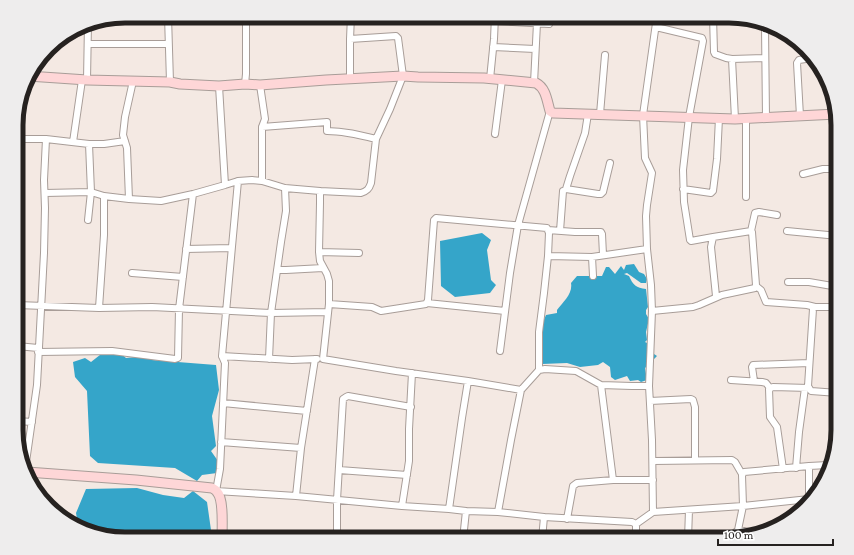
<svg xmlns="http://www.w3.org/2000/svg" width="854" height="555" font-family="'Crimson Pro',serif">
<rect width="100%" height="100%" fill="#f4e9e3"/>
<!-- water -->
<path fill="#35a5c9" d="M482 233 491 240 487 250 491 280 496 285 490 293 455 297 441 286 440 241Z
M634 264 639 272 644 274 647 279 646 283H641L627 273 624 274 629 276C633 285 636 288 646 289L648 307 646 310V314L649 319 646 332 647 340 645 342 653 346 654 354 657 356 645 368 647 380 641 382 638 380 630 381 627 376 615 380 611 377 610 367 603 362 598 365 580 367 567 363 542 364 540 340 542 337 541 327 546 315 557 313V310C563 302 573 294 571 283L577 276H602L606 267H609L615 274 621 266 624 270 626 265Z
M105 351H118L126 358 146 356 152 360 216 365 219 390 212 416 216 446 211 451 218 461 217 473 202 475 197 481 175 468 98 463 90 456 87 391 75 377 73 362 85 358 91 362Z
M137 488 163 495 184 498 193 491 207 502 212 537 210 539H125L78 525 76 513 86 489Z"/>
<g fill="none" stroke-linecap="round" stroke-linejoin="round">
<!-- street casing -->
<g stroke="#a89d98" stroke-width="8">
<path id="street" d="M168 16 170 82
M713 16 714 52 715 54 726 58 732 59 765 58
M495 21 549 24
M656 27 702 38 703 41 689 117 683 170 684 202 690 240 691 241 713 237
M765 27 766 118
M88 44H168
M493 47 535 49
M732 59 735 119
M350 79V39L351 16
M490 79 494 39 495 16
M87 80 88 23
M534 83 537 23
M245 84 246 74V16
M260 85 265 119 262 127V181
M219 86 225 185 238 181 222 356 225 363 220 469 216 491 296 496 402 506 449 509 466 511
M588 114 585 133 570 176 566 189 598 194H601L603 192 610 163
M600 114 605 55
M800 116 797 63 799 60 812 58
M262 127 327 122V131C344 131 360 135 376 139L390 109 403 76 398 38 396 36 350 39
M495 134 502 80
M17 139H46L89 144H104L125 141
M73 142 82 80
M803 174 823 169H838
M238 181 252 180 262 181 285 188 320 191V203L319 252 320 261 327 274 329 281V304L323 359 396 371 468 381
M683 189 711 193 713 191 717 159 719 118
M320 191 361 193C367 191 369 189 371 183L376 139
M45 193 91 192 104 196V235L99 308
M104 196 129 199 161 201 193 194 225 185
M746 197V118
M129 199 127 148 123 135 125 117 133 81
M88 220 91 192 89 144
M548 230 575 232H601L602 234 603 255
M560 231 563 191
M751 231 755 213 759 212 777 215
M787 231 838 236
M186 249 231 248
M319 252 359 253
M592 257 593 276
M277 270H286L323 268
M132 273 183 277
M788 282H809L838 287
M756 286 761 290 766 302 807 305 815 307
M838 297 835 306 834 307H815L813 309 808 386 811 391 838 393
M427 303 505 311
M329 304 372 307 381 311 426 304 428 300 434 220 436 218 547 228 549 233 548 256
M17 305 99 308 152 307 271 313 328 312
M652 311 651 285 647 249 646 216 647 205 652 173 645 158 643 115 657 16
M17 346 38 348
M500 351 510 273 518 225 550 111
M38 352 112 351 175 359 178 358 179 309 193 194
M222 356 292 360 317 359
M269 359 271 313 281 242 286 211 285 188
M539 370V332L544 293 548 256 592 257 647 249
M731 380 762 382 766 383 770 388
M754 381 752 367 753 365 809 363
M601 385 613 480H653
M649 386 652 311 693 307 699 305 722 295 755 288 756 285 752 232 751 231 713 237 711 247 716 296
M521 390 539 370 545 369 576 371 601 385 632 386H649L652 440 653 512
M650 401 691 399 693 400 695 407V460
M223 403 307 411
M17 421 32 422
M221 442 301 448
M653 461 732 460 735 462 742 474
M809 466 744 472 742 475 743 506 809 499
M796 468 799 432 805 388
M25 469 37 385 44 253 45 208 44 180 46 139
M783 469 777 427 770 417 769 389 773 387 809 388
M339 470 407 475
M296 496 301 448 315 359
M809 500V466L828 465
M402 506 409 461V429L412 373
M449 509 462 418 468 381 521 390 511 440 498 512
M567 519 573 486 577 483 613 480
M337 539V500L343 399 346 397 348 396 411 407
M463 539 466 511 498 512 544 517
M542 539 544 517 632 522 636 524
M636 539V524L653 512 743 506 738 530 755 533
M688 539 689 510
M729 539 730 537 738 530"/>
</g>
<!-- secondary casing -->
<g stroke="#a89d98" stroke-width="11">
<path id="secondary" d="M28 76 87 80 170 82 180 84 219 86 245 84 260 85 326 80 403 76 418 77 484 78 536 83C546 88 547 101 550 111L553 113 735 119 837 114
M27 472 136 480 212 488C214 489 216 490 217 492 224 499 222 528 222 539"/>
</g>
<!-- street -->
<use href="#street" stroke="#fff" stroke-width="6"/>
<!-- secondary -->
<use href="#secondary" stroke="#fed6d7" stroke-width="9"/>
</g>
<!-- crop -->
<path d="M0 0H854V555H0ZM125 23H729A102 102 0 0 1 831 125V430A102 102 0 0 1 729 532H125A102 102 0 0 1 23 430V125A102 102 0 0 1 125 23Z" fill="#eeeded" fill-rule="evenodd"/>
<path fill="none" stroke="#262220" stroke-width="5" d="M125 23H729A102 102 0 0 1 831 125V430A102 102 0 0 1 729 532H125A102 102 0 0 1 23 430V125A102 102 0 0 1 125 23Z"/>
<!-- scale -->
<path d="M718 539v6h115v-6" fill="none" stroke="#262220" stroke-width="2"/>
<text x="724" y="539" font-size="12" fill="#262220" stroke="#ffffff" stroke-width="3" paint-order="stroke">100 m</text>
</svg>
